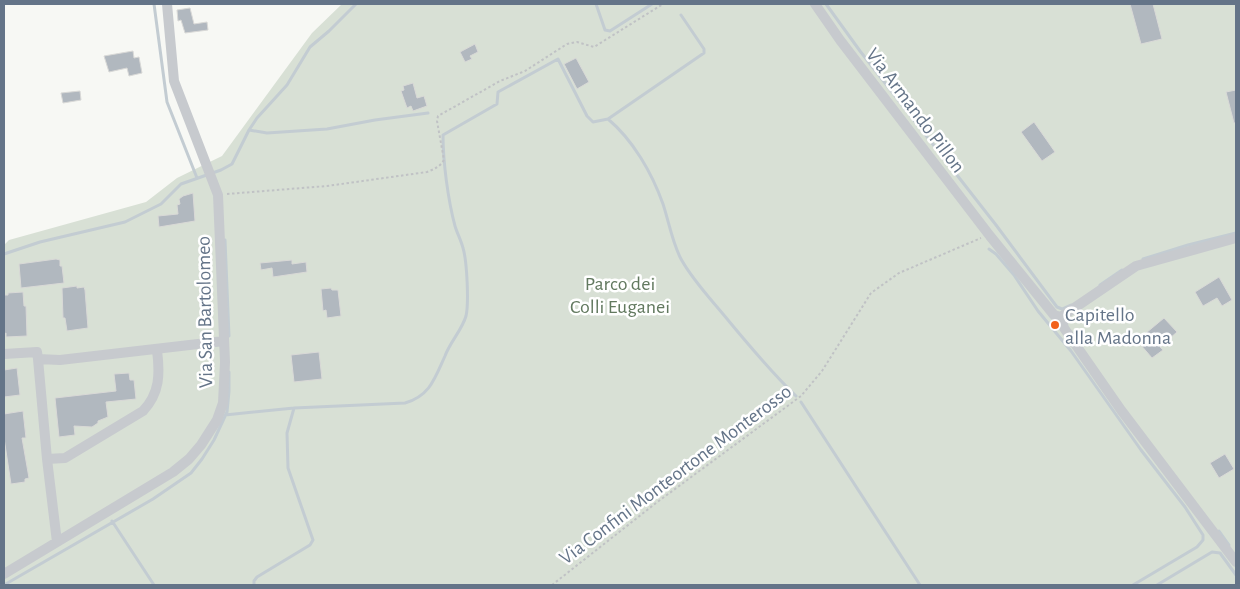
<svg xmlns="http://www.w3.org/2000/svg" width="1240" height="589" font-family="'Alegreya Sans',sans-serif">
<rect width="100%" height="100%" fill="#f7f8f4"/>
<!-- green -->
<path fill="#d8e0d5" d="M342 4H1236V585H4V245L9 240 146 202 177 178 222 156 312 33Z"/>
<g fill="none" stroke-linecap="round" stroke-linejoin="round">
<!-- stream -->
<path stroke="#c3ccd2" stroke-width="3" d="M154 4 167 102 197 178
M596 4 605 30 610 31 652 4
M826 4 860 51 996 225 1057 307 1062 309 1071 305
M608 119C633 140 652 173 663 204 669 222 672 242 681 259 692 279 708 296 723 314 746 342 770 371 796 396
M249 130 267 133 327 129 375 120 428 113
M225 240 229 336
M989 249 996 254 1014 275 1038 311 1071 351 1141 450 1185 507 1203 535V540L1197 547 1133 585
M4 254 40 242 125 222 161 204 181 184 221 170 232 164 249 130 257 118 287 85 310 47 329 31 356 4
M1143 259 1188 245 1236 233
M1100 285 1122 270
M801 402 920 585
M225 415 294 408 405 403C430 396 435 378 445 356 450 342 462 330 466 316 469 303 467 261 463 248 461 240 457 233 455 226 448 200 443 162 443 135L497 104 498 92 558 59 587 116 593 122 608 119 704 53V49L681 15
M112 521 154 585
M1219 531 1229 545
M4 585 153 499 191 473 202 459 214 440 227 412 229 391V372
M254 585V581L257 577 310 545 313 540 288 468 287 433 294 408
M1157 585 1212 552 1220 553 1236 575"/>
</g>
<!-- building -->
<path fill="#b1b8bf" stroke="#d9d9d7" d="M1130 4H1153L1162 39 1141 44Z
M190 8 194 24 207 22 208 30 185 33 181 20 178 21 177 10Z
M475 44 478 52 470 56 472 59 465 62 460 52Z
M133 51 134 58 139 57 142 73 129 76 127 68 109 72 104 56Z
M576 58 589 82 577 89 564 64Z
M413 83 417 98 424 96 427 106 413 111 411 106 407 108 401 91 404 90 403 86Z
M1236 90V123H1234L1226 92Z
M80 91 81 100 63 103 61 93Z
M1034 122 1055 152 1042 161 1021 132Z
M193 193 195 221 159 227 158 216 178 214 177 205 180 204 179 199 183 196Z
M56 259 60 260V266H62L64 283 21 288 19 264Z
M292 260V264L306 262 307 272 273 277 272 268 261 270 260 263Z
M1219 277 1232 300 1222 306 1217 298 1203 306 1195 292Z
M77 286V288L84 287 85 290 88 328 67 331 65 318H63L62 288Z
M331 288 332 290H338L341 316 327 318 326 310 323 311 321 289Z
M23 292 24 306H26L27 336 6 337V333L4 334V295H8V293Z
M1164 318 1177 332 1160 347 1163 350 1152 358 1140 344 1149 335 1146 333Z
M319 352 322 379 294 382 291 355Z
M17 368 20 395 4 397V370Z
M129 373 130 380H134L136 399 106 402 108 417 98 421V423L92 427 74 426 75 435 59 437 55 398 116 391 114 374Z
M23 411 26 438H22L29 478 25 479V482L11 484 4 438V414Z
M1225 454 1234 469 1219 478 1210 463Z"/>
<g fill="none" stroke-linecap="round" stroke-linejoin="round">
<!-- path -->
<path stroke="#c0c2c5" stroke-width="2" stroke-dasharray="2.5 2.5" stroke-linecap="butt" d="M227 194 327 186 427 172C434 169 440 167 444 160L437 121 438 116 500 81 525 71 567 44 577 42 594 47 663 4
M552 585 656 503 801 396 822 371 871 293 899 273 981 238"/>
<!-- minor -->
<path stroke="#c7cace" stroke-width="10" d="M815 4 840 40 990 236 1054 315 1061 317
M1061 317 1064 328 1121 410 1236 562
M1061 317 1136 266 1236 238
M4 354 37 352 38 359 60 360 224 341
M38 359 47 459 65 458 143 411C160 393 160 374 157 350
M47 459 57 542
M4 574 173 472 189 459 201 445 217 420 223 403 225 362 218 195 174 81 167 4"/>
</g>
<!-- markers -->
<circle fill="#f2611a" stroke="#fff" stroke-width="2" cx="1055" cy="325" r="5"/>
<g text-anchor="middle" stroke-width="5" stroke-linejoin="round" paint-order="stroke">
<!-- street labels -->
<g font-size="20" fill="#647488" stroke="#fff">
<text transform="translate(916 110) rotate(53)" y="7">Via Armando Pillon</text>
<text transform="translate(204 312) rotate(-91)" y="7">Via San Bartolomeo</text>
<text transform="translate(675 474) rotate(-37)" y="7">Via Confini Monteortone Monterosso</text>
</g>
<!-- park labels -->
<g font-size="20" fill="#62795f" stroke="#fff">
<text x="620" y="290">Parco dei<tspan x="620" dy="23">Colli Euganei</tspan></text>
</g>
<!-- poi labels -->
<g font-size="20" fill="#647488" stroke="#fff" text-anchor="start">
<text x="1065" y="321">Capitello<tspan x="1065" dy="23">alla Madonna</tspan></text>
</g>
</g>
<!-- border -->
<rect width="1240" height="589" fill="none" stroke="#647488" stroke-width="10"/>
</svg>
